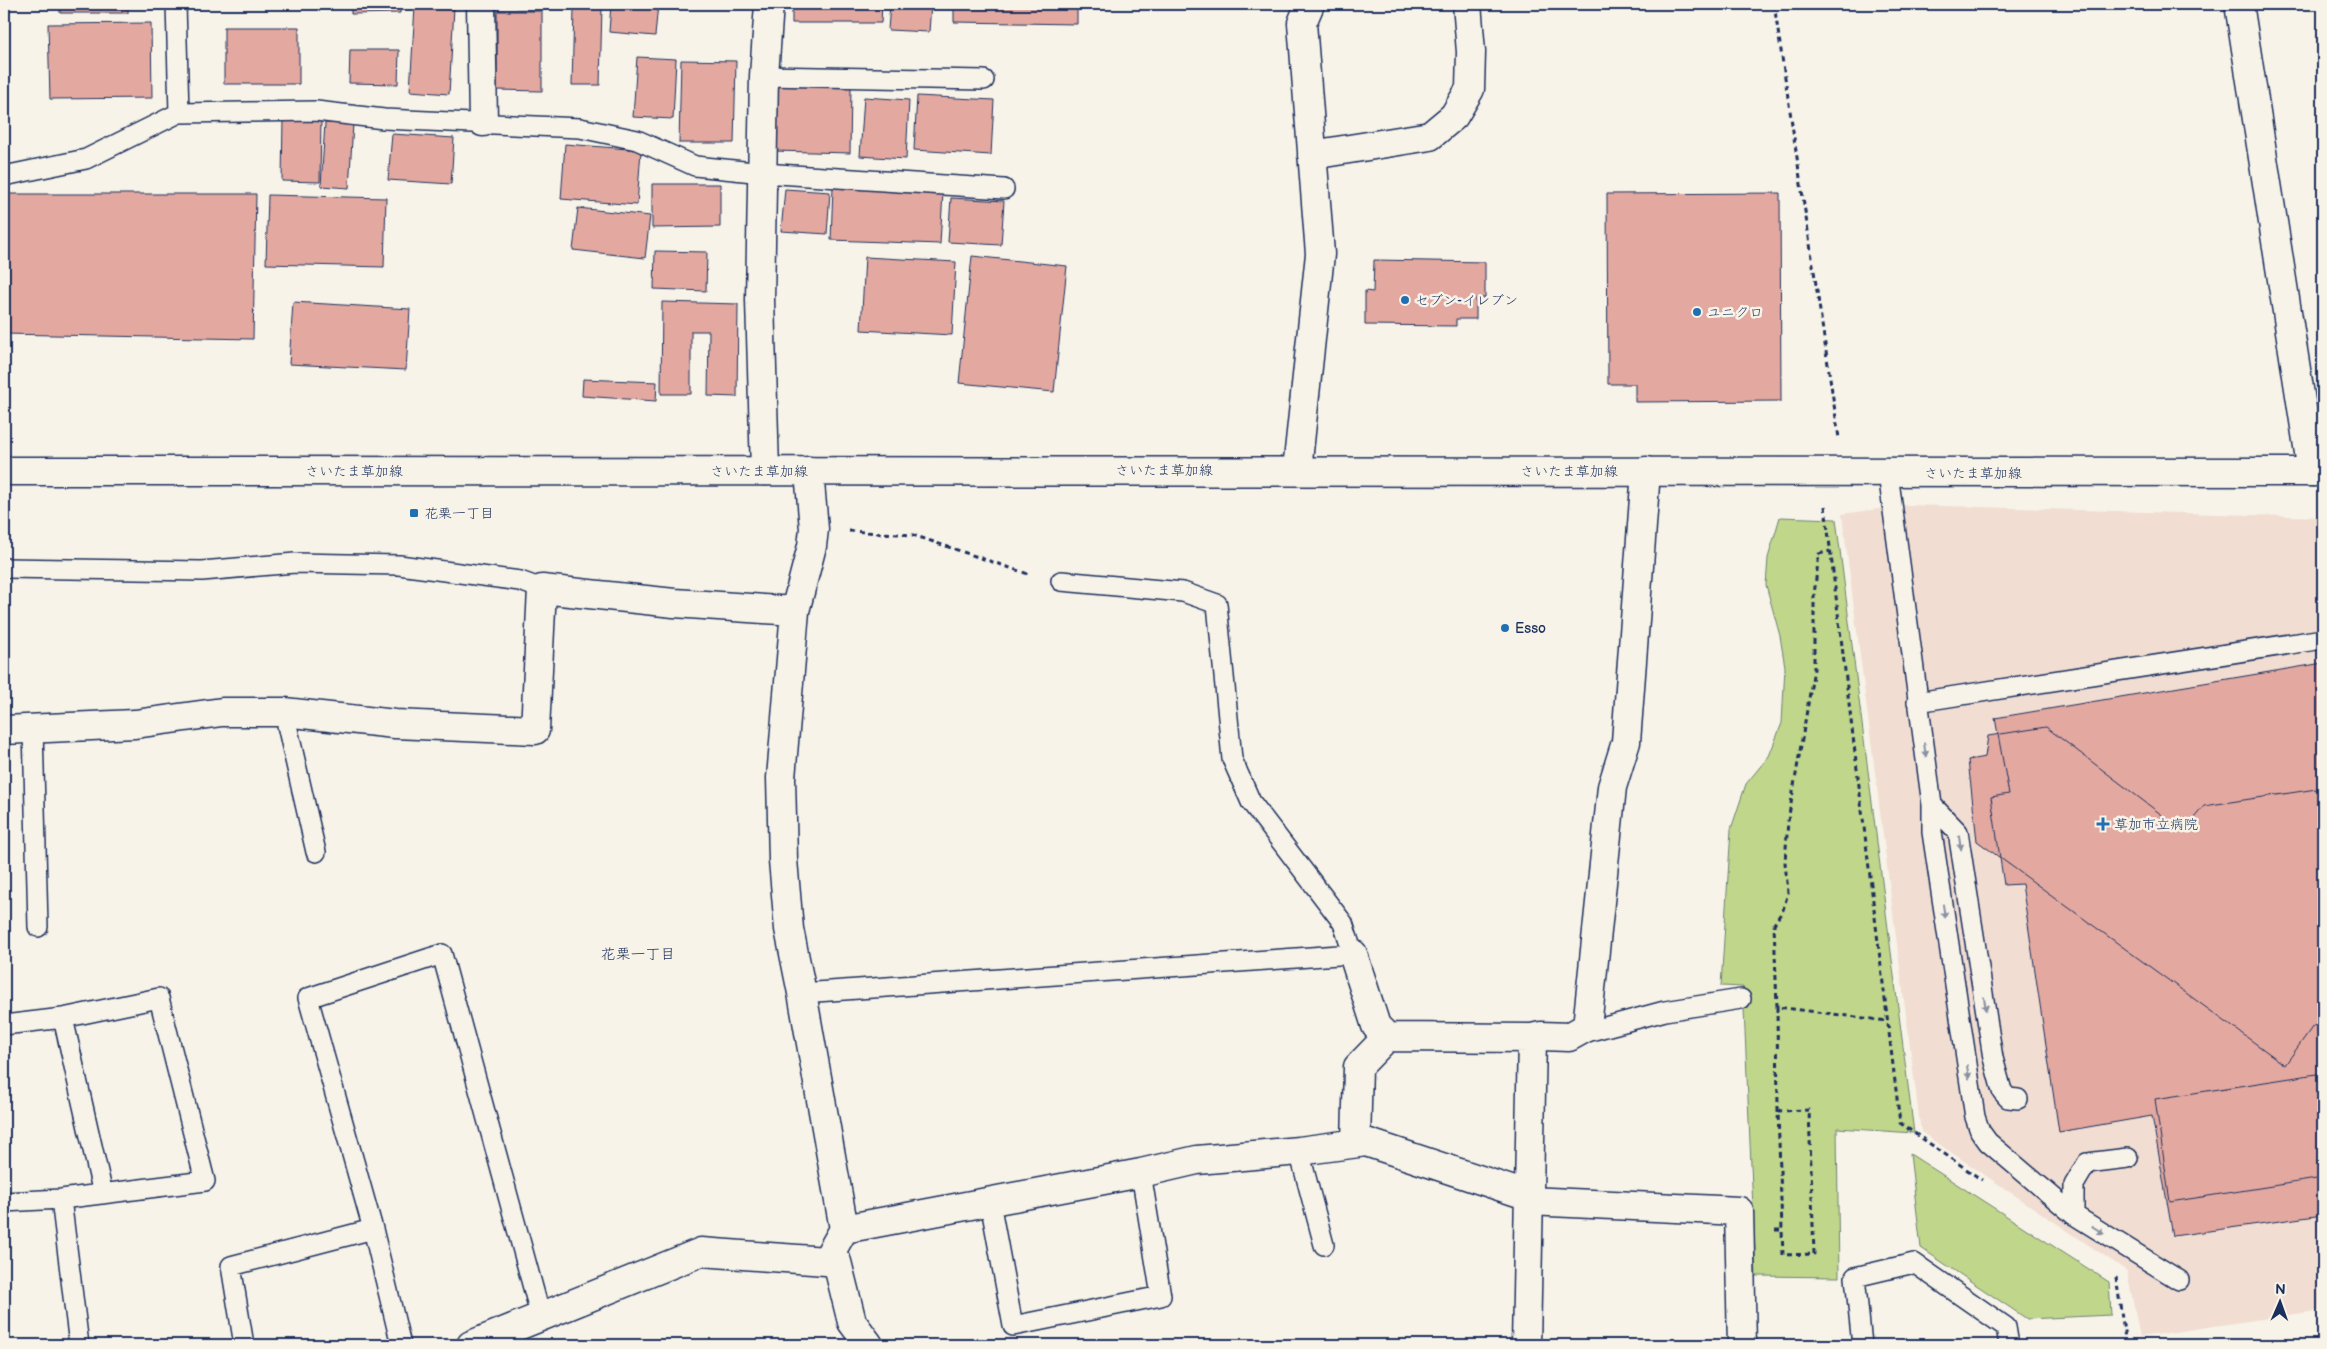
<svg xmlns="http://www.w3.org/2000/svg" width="2327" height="1349" font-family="'Balsamiq Sans','Klee One',sans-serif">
<rect width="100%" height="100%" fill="#f7f3e8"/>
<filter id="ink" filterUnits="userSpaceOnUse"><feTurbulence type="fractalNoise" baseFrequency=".02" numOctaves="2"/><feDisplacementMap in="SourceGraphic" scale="10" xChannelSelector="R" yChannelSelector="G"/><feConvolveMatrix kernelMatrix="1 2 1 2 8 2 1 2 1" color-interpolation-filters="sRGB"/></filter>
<g filter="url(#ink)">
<!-- built -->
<path fill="#f1ddd2" d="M1907 505 2323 517V1310L2140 1337 2127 1271 1921 1132 1842 514Z"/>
<!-- green -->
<path fill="#c0d68b" stroke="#6e8274" d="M1780 517 1836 519 1914 1133 1837 1128 1839 1277 1756 1276 1743 987 1721 986 1731 829 1746 784 1769 756 1782 723 1785 667 1780 636 1766 585 1768 558Z
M1910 1154 2109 1282 2111 1315 2027 1319 1921 1248Z"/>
<!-- building -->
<path fill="#e3a9a0" stroke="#1b2f5e" d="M60 4H128V13H60Z
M351 4H400V13L351 14Z
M515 4H594L602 6 600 85H572L574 9 515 7Z
M611 4H658L655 36 609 32Z
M792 4H882L881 23H792Z
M890 4H931L929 32 888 30Z
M954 4H1077V24L954 22Z
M415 6 454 8 449 94 410 91Z
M497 11H542V91L497 90Z
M151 23 152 98 50 99 48 24Z
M224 27H299V84H224Z
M350 50H399L398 84 349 83Z
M637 57 676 59 673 119 633 117Z
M681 60 736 61 734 143H679Z
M775 85 851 87 850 153 774 151Z
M917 96 994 100 991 155 914 150Z
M864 97 909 100 906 159 860 156Z
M283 118 321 119 320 182 282 181Z
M325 123 353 124 349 188 321 186Z
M392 134 454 138 451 184 388 180Z
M565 144 641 150 637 205 561 199Z
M652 184H720V227L652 228Z
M833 187 943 192 940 244 831 240Z
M785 189 830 192 827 234 781 231Z
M1780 193 1781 401 1635 402V384H1608L1607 194Z
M4 194H256L253 339 4 334Z
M268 195 386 198 384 267 266 264Z
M951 198 1004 201 1001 245 948 242Z
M578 208 650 216 645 258 573 250Z
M655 251 707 252 706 291 654 289Z
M972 256 1067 266 1054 392 959 383Z
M865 257 956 262 952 335 861 330Z
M1374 260 1485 262V298H1476V319H1456V326L1365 325V291L1373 292Z
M293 302 410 309 406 370 289 364Z
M662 302 738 304 737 397 708 396 709 331H691V394H661Z
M583 379 657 382 656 401 582 396Z
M2323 663V1215L2173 1236 2152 1116 2059 1132 2022 884 2004 885 1991 797 2009 794 1995 718Z
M2046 727 2183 831 2204 806 2323 788V1024L2313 1026 2285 1065 1977 841 1968 760 1985 757 1988 736Z
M2323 1073V1178L2170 1202 2155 1099Z"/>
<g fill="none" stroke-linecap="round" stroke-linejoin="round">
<!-- lane casing -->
<g stroke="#1b2f5e" stroke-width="22">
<path id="lane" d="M176 4 179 113
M764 76 984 80
M4 176 86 159 179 113 316 111 384 119 580 128 637 140 695 166 763 173 1004 189
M1888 473 1932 805V832L1975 1117 1980 1131 1988 1142 2074 1215 2179 1280
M4 568 202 571 295 563 399 565 520 581 542 589
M1917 702 2323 639
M284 712 316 852
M33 728 38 927
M1932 805 1958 832 1993 1058 2002 1091 2008 1098 2018 1099
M802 993 1353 954 1343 923 1251 802 1232 759 1217 604 1183 592 1061 581
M63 1018 103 1194
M4 1025 63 1018 159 998 205 1181 61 1199 4 1202
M1575 1035 1665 1011 1741 999
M1299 1151 1324 1245
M61 1199 79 1345
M990 1202 1013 1326 1161 1296 1141 1173
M2074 1215V1185L2087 1163 2128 1158
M244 1345 231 1266 373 1229
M401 1345 373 1229 308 998 442 954 541 1317
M1862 1345 1855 1277 1914 1263 2006 1327 2009 1345"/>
</g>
<!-- street casing -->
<g stroke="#1b2f5e" stroke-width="31">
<path id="street" d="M481 4 483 122
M2239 4 2312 472
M1312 155 1430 136 1454 116 1470 89 1471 52 1467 4
M1297 470 1320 254 1302 23 1310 4
M765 471 760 300 764 76 769 4
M809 471 814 529 812 546 795 611 781 778 783 860 789 929 802 993 844 1229 826 1261 837 1262 852 1322 869 1345
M4 730 135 724 222 712H284L395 724 535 730 542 589 674 603 795 611
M1353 954 1376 1026 1387 1037 1532 1038 1526 1345
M1532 1038 1541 1036 1569 1037 1587 1027 1612 787 1626 742 1646 471
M1356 1143 1358 1067 1387 1037
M1529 1201 1739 1211 1742 1345
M844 1229 1141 1173 1197 1160 1299 1151 1366 1142 1529 1196
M471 1345 701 1252 826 1261"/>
</g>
<!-- primary casing -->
<g stroke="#1b2f5e" stroke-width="31">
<path id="primary" d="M4 471 2323 472"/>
</g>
<!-- path -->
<path stroke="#1b2f5e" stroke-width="3" stroke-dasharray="5 4" stroke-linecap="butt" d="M1774 4 1839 438
M1825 506 1900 1123 1982 1180
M849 531 913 535 1031 575
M1777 1007 1774 924 1783 910 1788 893 1785 862 1788 821 1814 669V595L1819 554 1830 551
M1778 1111 1777 1007 1888 1021
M1775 1230H1782L1783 1255 1814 1254 1809 1110 1778 1111 1782 1230
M2116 1277 2126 1345"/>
<!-- lane -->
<use href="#lane" stroke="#f7f3e8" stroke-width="19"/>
<!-- street -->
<use href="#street" stroke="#f7f3e8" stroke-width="28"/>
<!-- primary -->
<use href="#primary" stroke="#f7f3e8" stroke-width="28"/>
</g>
<!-- one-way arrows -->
<defs><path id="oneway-solid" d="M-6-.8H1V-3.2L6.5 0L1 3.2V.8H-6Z" transform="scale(1.25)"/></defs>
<g fill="#8991a3">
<use href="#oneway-solid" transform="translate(1925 750) rotate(82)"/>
<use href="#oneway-solid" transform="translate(1960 843) rotate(81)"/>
<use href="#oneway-solid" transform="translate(1944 911) rotate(81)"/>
<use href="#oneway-solid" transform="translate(1985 1004) rotate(81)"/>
<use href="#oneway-solid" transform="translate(1968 1072) rotate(81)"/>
<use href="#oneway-solid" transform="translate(2098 1230) rotate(32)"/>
</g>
</g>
<!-- markers -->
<g fill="#1f6fb2" stroke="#f7f3e8" stroke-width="2">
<circle cx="1405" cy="300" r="5"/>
<circle cx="1697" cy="312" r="5"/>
<rect x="409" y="508" width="10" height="10" rx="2.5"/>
<circle cx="1505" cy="628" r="5"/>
<path d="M2100.5 816.5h5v5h5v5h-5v5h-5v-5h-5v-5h5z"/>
</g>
<g text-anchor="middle" stroke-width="5" stroke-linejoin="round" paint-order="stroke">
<!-- poi labels -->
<g font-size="14" fill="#1b2f5e" stroke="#f7f3e8" text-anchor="start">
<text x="1415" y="305">セブン-イレブン</text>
<text x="1707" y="317">ユニクロ</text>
<text x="424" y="518">花栗一丁目</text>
<text x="1515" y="633">Esso</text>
<text x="2114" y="829">草加市立病院</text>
</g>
<!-- street labels -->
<g font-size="14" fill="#1b2f5e" stroke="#f7f3e8">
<text x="1164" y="475">さいたま草加線</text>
<text x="354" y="476">さいたま草加線</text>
<text x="759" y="476">さいたま草加線</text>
<text x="1569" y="476">さいたま草加線</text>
<text x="1973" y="478">さいたま草加線</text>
</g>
<!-- neighbourhood labels -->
<g font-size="15" fill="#1b2f5e" stroke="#f7f3e8">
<text x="638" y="959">花栗一丁目</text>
</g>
</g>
<!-- margin -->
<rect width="2327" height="1349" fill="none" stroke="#f7f3e8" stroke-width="20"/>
<rect x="10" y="10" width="2307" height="1329" fill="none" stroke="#1b2f5e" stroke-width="2" filter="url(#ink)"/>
<!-- north arrow -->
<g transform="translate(2280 1302) rotate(2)" stroke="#f7f3e8" stroke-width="4" paint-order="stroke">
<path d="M0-4L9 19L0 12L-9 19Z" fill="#1b2f5e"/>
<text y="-8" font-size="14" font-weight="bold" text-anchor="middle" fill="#1b2f5e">N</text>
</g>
</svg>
